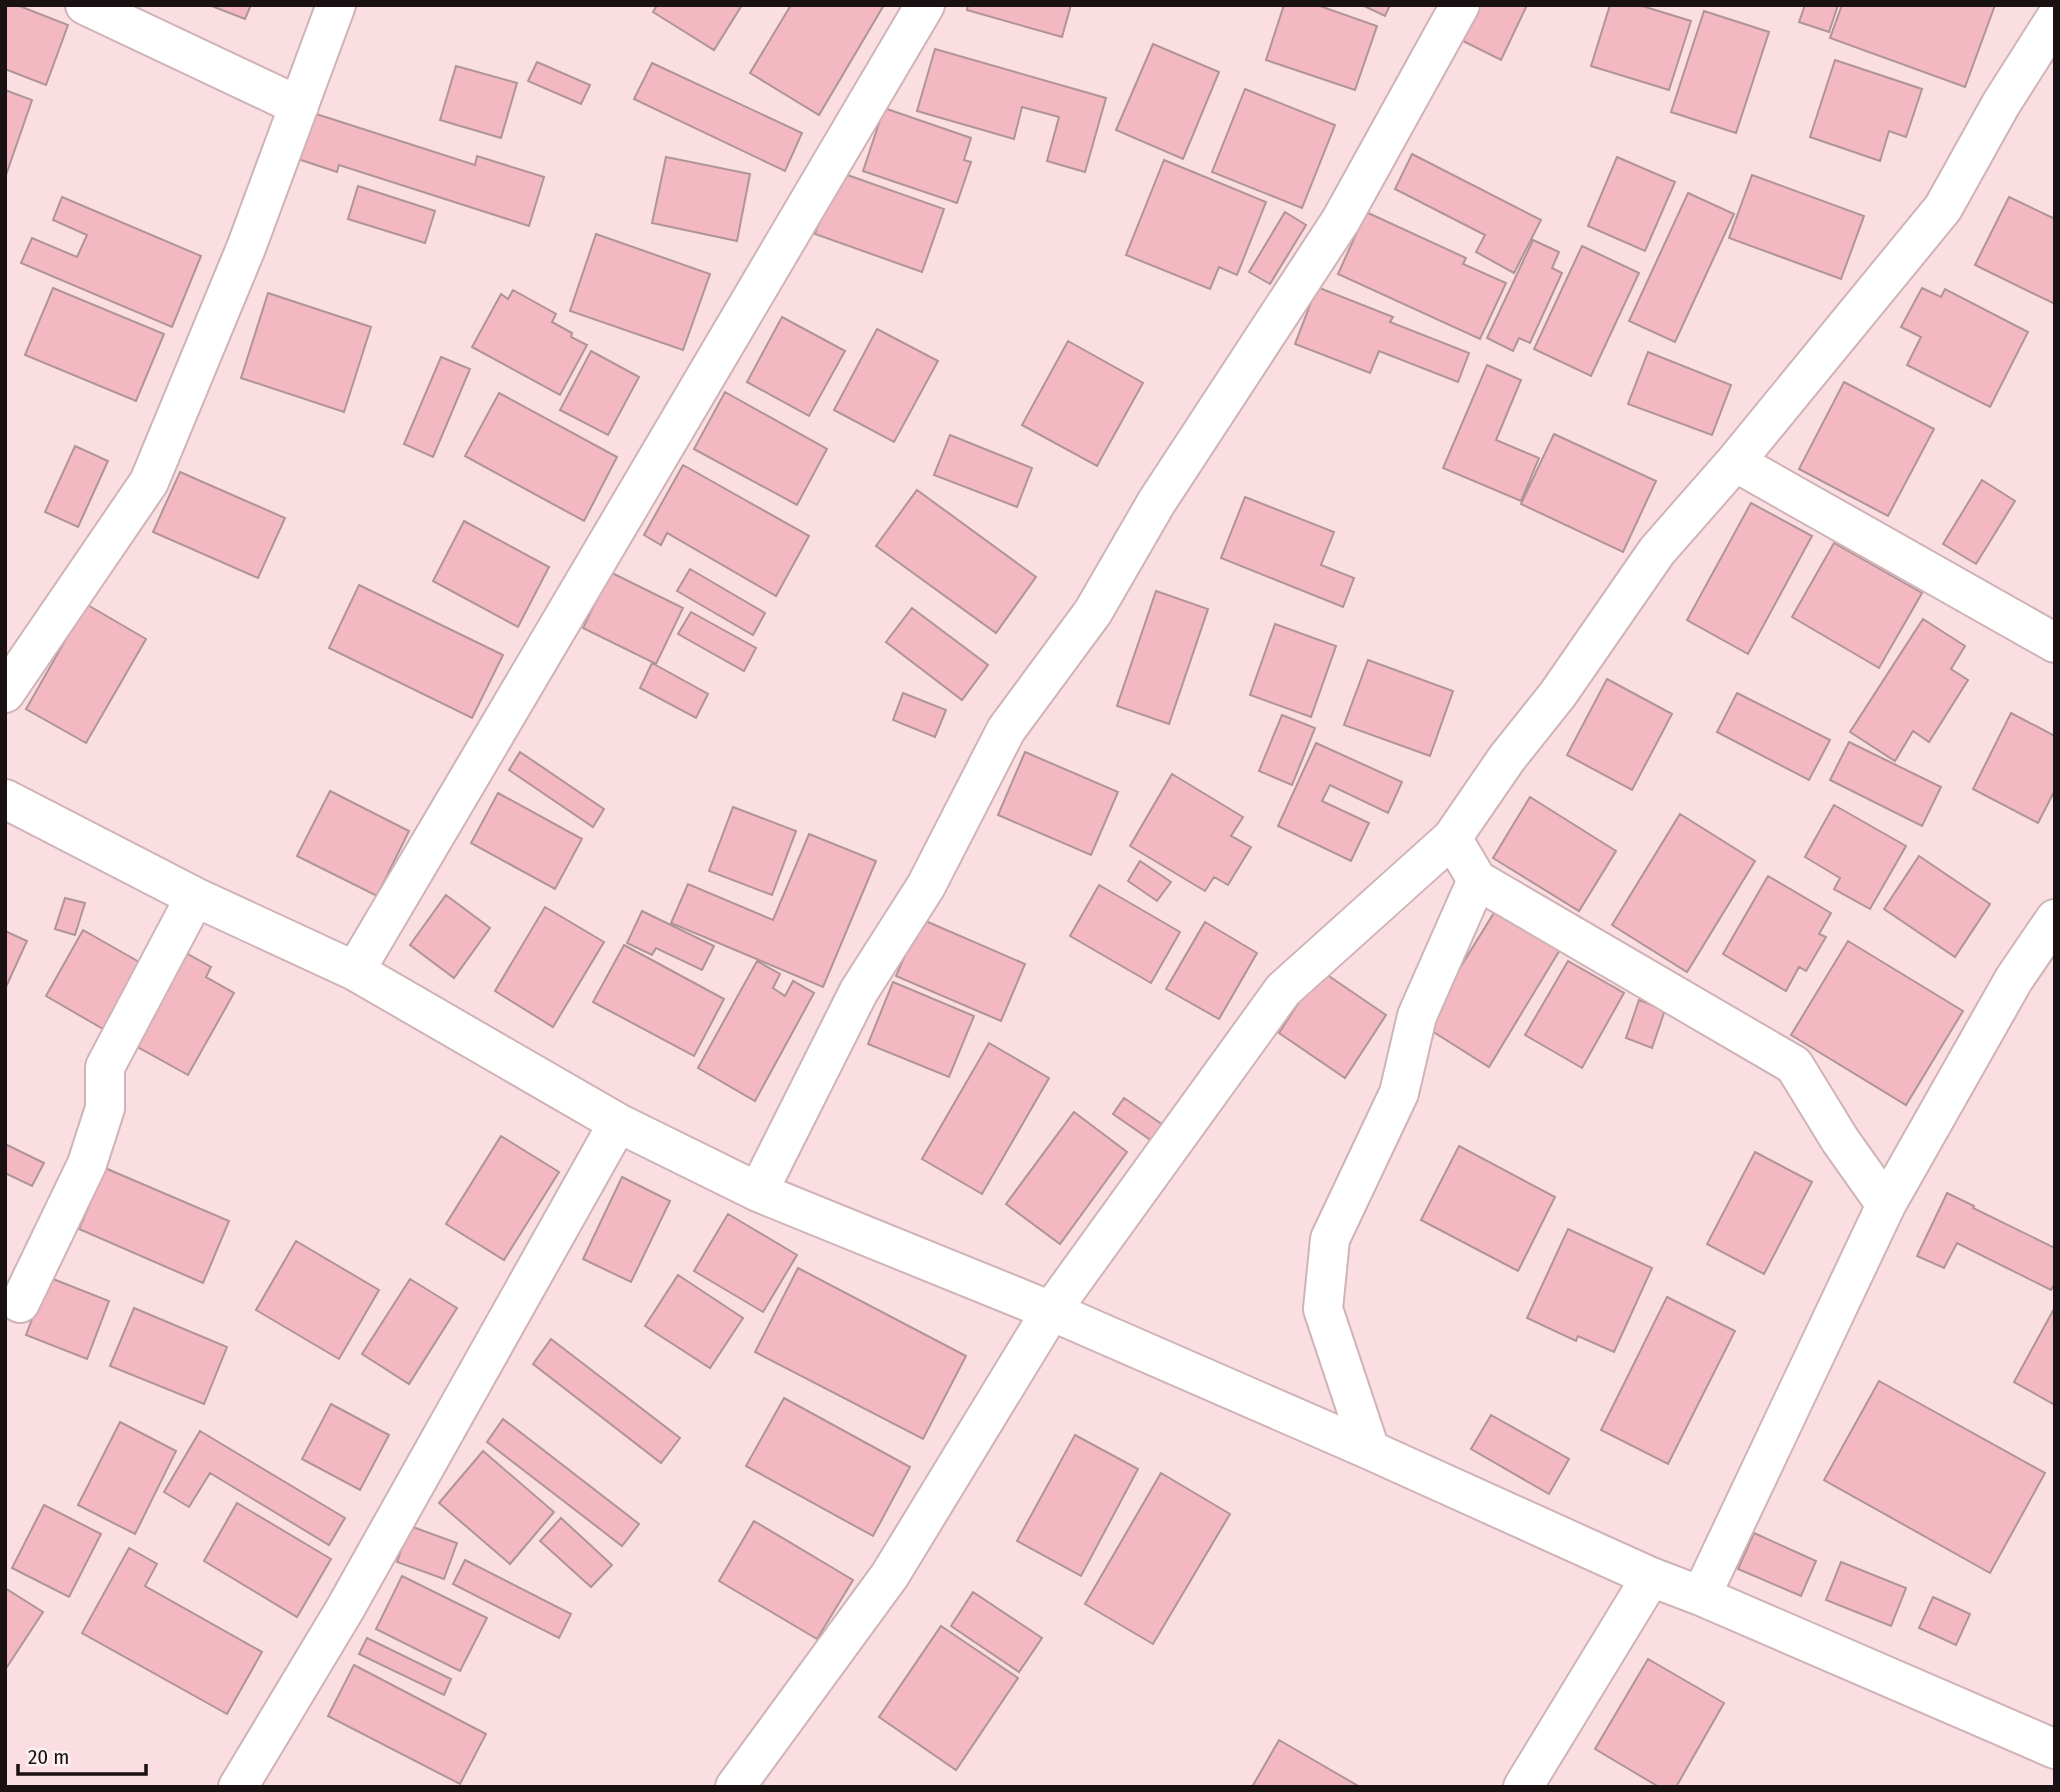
<svg xmlns="http://www.w3.org/2000/svg" width="2060" height="1792" font-family="'Fira Sans Condensed',sans-serif">
<rect width="100%" height="100%" fill="#fbdee2"/>
<!-- building -->
<path fill="#f3b8c2" stroke="#af9498" stroke-width="2" d="M5 5H17L68 25 46 85 5 69Z
M209 5H251L245 19Z
M657 5H742L714 50 653 12Z
M791 5H884L819 115 750 73Z
M968 5H1071L1062 37 967 10Z
M1284 5H1317L1377 26 1355 90 1266 60Z
M1362 5H1390L1385 16Z
M1480 5H1527L1501 60 1463 41Z
M1610 5H1639L1691 21 1669 90 1591 66Z
M1805 5H1838L1829 32 1799 22Z
M1842 5H1995L1965 87 1830 38Z
M1704 11 1769 32 1736 133 1671 112Z
M1153 44 1219 72 1183 159 1116 130Z
M935 49 1106 98 1085 172 1047 161 1059 117 1022 107 1014 139 917 111Z
M1835 60 1922 89 1906 137 1889 131 1880 161 1810 137Z
M537 62 590 85 581 104 528 81Z
M652 63 802 133 785 171 634 99Z
M456 66 517 83 501 138 440 120Z
M1245 89 1335 125 1302 208 1212 172Z
M5 90 32 100 5 178Z
M884 108 971 138 964 160 971 162 957 203 863 171Z
M313 113 475 165 477 156 544 177 529 226 339 165 337 172 298 159Z
M1412 154 1541 220 1514 273 1476 252 1485 235 1395 189Z
M666 157 750 174 737 241 652 223Z
M1617 157 1675 182 1645 251 1588 226Z
M1164 160 1266 202 1237 275 1219 267 1210 289 1126 255Z
M836 171 944 209 922 272 815 234Z
M1752 175 1864 216 1841 279 1729 238Z
M358 186 435 211 425 243 348 219Z
M1688 193 1734 214 1675 342 1629 321Z
M62 197 201 256 172 327 21 263 32 238 77 257 87 235 53 220Z
M2009 197 2055 219V304L1975 265Z
M1285 212 1306 225 1270 284 1249 272Z
M1366 212 1466 258 1463 264 1506 283 1480 339 1338 274Z
M596 234 710 274 683 350 570 311Z
M1533 240 1559 252 1552 268 1562 273 1530 343 1519 338 1513 351 1487 338Z
M1582 246 1639 273 1591 376 1534 349Z
M1317 287 1393 317 1390 322 1469 353 1458 382 1379 351 1370 373 1295 344Z
M53 288 164 334 136 401 25 355Z
M1922 288 1941 297 1945 289 2028 332 1990 407 1907 365 1921 337 1901 327Z
M513 290 556 314 552 322 572 333 571 337 587 345 560 395 472 347 501 294 508 299Z
M268 293 371 327 344 412 241 378Z
M782 317 845 351 809 416 747 382Z
M877 329 938 361 894 442 834 410Z
M1068 341 1143 383 1097 466 1022 425Z
M591 351 639 377 608 435 560 410Z
M1648 352 1731 385 1712 435 1628 404Z
M441 357 470 369 433 457 404 444Z
M1487 365 1521 380 1496 440 1539 458 1521 501 1443 468Z
M1844 382 1934 429 1888 516 1799 469Z
M725 392 827 449 797 505 694 449Z
M499 393 617 457 584 521 465 456Z
M1554 434 1656 481 1623 552 1521 504Z
M950 435 1032 468 1017 507 934 475Z
M75 446 108 461 78 527 45 512Z
M683 465 809 536 776 596 667 533 661 545 644 535Z
M180 472 285 518 258 578 153 532Z
M1982 480 2015 501 1976 564 1943 544Z
M917 490 1036 577 996 633 876 546Z
M1245 497 1334 532 1321 565 1354 578 1343 607 1221 558Z
M1751 503 1812 536 1748 654 1687 620Z
M464 521 549 567 518 627 433 581Z
M1834 543 1922 593 1879 668 1792 617Z
M690 569 765 613 753 635 677 591Z
M610 572 683 608 656 664 583 628Z
M359 585 503 655 472 718 329 648Z
M1156 591 1208 609 1169 724 1117 706Z
M86 604 146 639 86 743 26 709Z
M912 608 988 665 962 700 886 642Z
M691 612 756 648 744 671 678 634Z
M1923 619 1965 646 1951 669 1968 680 1929 742 1913 731 1895 761 1850 732Z
M1275 624 1336 646 1311 717 1250 695Z
M1368 660 1453 691 1430 756 1344 725Z
M652 663 708 694 696 718 640 688Z
M1607 679 1672 714 1632 790 1567 755Z
M903 693 946 710 935 737 893 720Z
M1737 693 1830 740 1809 780 1717 732Z
M2011 713 2055 736V790L2038 823 1973 789Z
M1282 715 1315 728 1292 785 1259 771Z
M1849 742 1941 787 1922 826 1830 780Z
M1316 743 1402 782 1388 813 1330 785 1322 801 1369 823 1351 861 1278 826Z
M520 752 604 809 593 827 509 770Z
M1025 752 1118 792 1091 855 998 815Z
M1172 774 1243 817 1231 836 1251 847 1228 885 1214 877 1205 891 1130 846Z
M330 791 409 831 377 896 297 856Z
M498 793 582 839 555 889 471 843Z
M1530 797 1616 851 1579 911 1493 858Z
M1834 805 1906 846 1870 909 1834 889 1840 878 1805 857Z
M733 807 796 831 772 895 709 871Z
M1680 814 1755 861 1687 972 1612 925Z
M809 834 876 861 823 987 671 923 688 884 773 920Z
M1919 856 1990 904 1955 957 1884 909Z
M1140 861 1171 882 1157 901 1128 881Z
M1768 876 1831 913 1819 934 1826 937 1806 971 1799 967 1786 991 1723 954Z
M1099 885 1180 932 1151 983 1070 936Z
M446 895 490 928 454 978 410 945Z
M65 898 85 903 75 935 55 929Z
M545 907 604 942 553 1027 495 991Z
M1497 908 1561 948 1489 1067 1424 1026Z
M642 911 714 946 702 970 656 948 652 955 627 943Z
M921 919 1025 964 1001 1021 896 976Z
M1205 922 1257 953 1219 1019 1166 989Z
M83 930 141 963 103 1029 46 996Z
M5 931 27 941 5 989Z
M1848 941 1963 1011 1906 1105 1791 1035Z
M624 945 724 999 694 1056 593 1002Z
M186 953 211 967 206 977 234 993 188 1075 134 1045Z
M757 961 780 974 773 988 785 996 793 981 814 993 755 1101 698 1068Z
M1568 961 1624 993 1582 1068 1525 1035Z
M1320 970 1386 1015 1345 1078 1279 1033Z
M893 982 974 1016 949 1077 868 1044Z
M1639 1000 1665 1010 1652 1048 1626 1038Z
M989 1043 1049 1078 982 1194 922 1159Z
M1124 1098 1166 1127 1155 1143 1113 1114Z
M1074 1112 1127 1152 1060 1244 1006 1204Z
M501 1136 559 1172 504 1260 446 1224Z
M5 1144 44 1163 32 1186 5 1173Z
M1459 1146 1555 1197 1518 1271 1421 1220Z
M1755 1152 1812 1182 1764 1274 1707 1244Z
M105 1168 229 1221 203 1283 79 1229Z
M622 1177 670 1201 631 1282 583 1259Z
M1947 1193 1974 1206 1973 1208 2055 1248V1283L2051 1290 1957 1243 1944 1268 1917 1256Z
M728 1214 797 1255 763 1312 694 1271Z
M1568 1229 1652 1268 1614 1352 1578 1336 1576 1341 1527 1318Z
M296 1241 379 1290 339 1359 256 1310Z
M798 1268 966 1356 923 1439 755 1352Z
M678 1275 743 1318 710 1368 645 1326Z
M48 1277 109 1301 87 1359 26 1335Z
M410 1279 457 1308 409 1384 362 1354Z
M1667 1297 1735 1331 1668 1464 1601 1430Z
M2055 1307V1405L2014 1382Z
M134 1308 227 1347 204 1404 110 1366Z
M551 1339 680 1438 661 1463 533 1364Z
M1879 1381 2045 1473 1990 1573 1824 1480Z
M784 1398 910 1467 873 1536 746 1466Z
M331 1404 389 1435 360 1490 302 1459Z
M1491 1415 1569 1459 1549 1494 1471 1449Z
M503 1419 639 1524 622 1546 487 1442Z
M120 1422 176 1451 135 1534 78 1505Z
M200 1431 345 1518 329 1545 210 1473 189 1507 164 1492Z
M1075 1435 1138 1469 1081 1576 1017 1541Z
M483 1451 554 1512 510 1564 439 1503Z
M1161 1473 1230 1514 1153 1644 1085 1604Z
M237 1503 331 1559 297 1617 204 1561Z
M44 1505 101 1534 69 1597 12 1568Z
M561 1518 612 1565 591 1587 540 1541Z
M754 1521 853 1580 817 1639 719 1581Z
M410 1526 457 1543 444 1579 397 1562Z
M1754 1533 1816 1561 1801 1596 1738 1569Z
M129 1548 157 1564 145 1586 262 1652 227 1714 82 1633Z
M465 1560 571 1614 559 1638 453 1584Z
M1841 1562 1906 1588 1891 1626 1826 1600Z
M402 1576 487 1618 460 1671 376 1629Z
M5 1588 43 1612 5 1670Z
M973 1592 1042 1638 1019 1672 951 1626Z
M1933 1597 1970 1614 1956 1645 1919 1628Z
M941 1626 1018 1678 956 1770 879 1717Z
M367 1638 451 1679 444 1695 359 1654Z
M1648 1659 1724 1703 1676 1787H1659L1595 1749Z
M354 1665 486 1734 460 1784 328 1716Z
M1279 1740 1360 1787H1252Z"/>
<g fill="none" stroke-linecap="round" stroke-linejoin="round">
<!-- minor casing -->
<g stroke="#cfb3b7" stroke-width="42">
<path id="minor" d="M85 5 299 106
M1735 462 2055 643
M5 693 149 482 246 248 336 5
M5 799 195 897 355 971 618 1123 758 1192 1051 1311 1370 1450 1651 1577 1701 1596 2055 1749
M1477 880 1794 1065 1840 1140 1886 1205
M355 971 925 5
M758 1192 859 991 926 886 1006 730 1093 612 1156 503 1341 220 1460 5
M20 1303 87 1164 105 1108V1067L195 897
M1370 1450 1323 1309 1330 1239 1399 1093 1417 1016 1477 880 1452 838
M1701 1596 1886 1205 2014 979 2055 919
M238 1787 345 1609 618 1123
M735 1787 890 1575 1051 1311 1283 990 1452 838 1507 758 1558 694 1657 551 1735 462 1943 208 2001 104 2055 19
M1523 1787 1651 1577"/>
</g>
<!-- minor -->
<use href="#minor" stroke="#fff" stroke-width="38"/>
</g>
<!-- border -->
<rect width="2060" height="1792" fill="none" stroke="#1a1112" stroke-width="14"/>
<!-- scale -->
<path d="M18 1764v10h128v-10" fill="none" stroke="#1a1112" stroke-width="3.5"/>
<text x="28" y="1764" font-size="21" fill="#1a1112" stroke="#fcf0f2" stroke-width="5" paint-order="stroke">20 m</text>
</svg>
